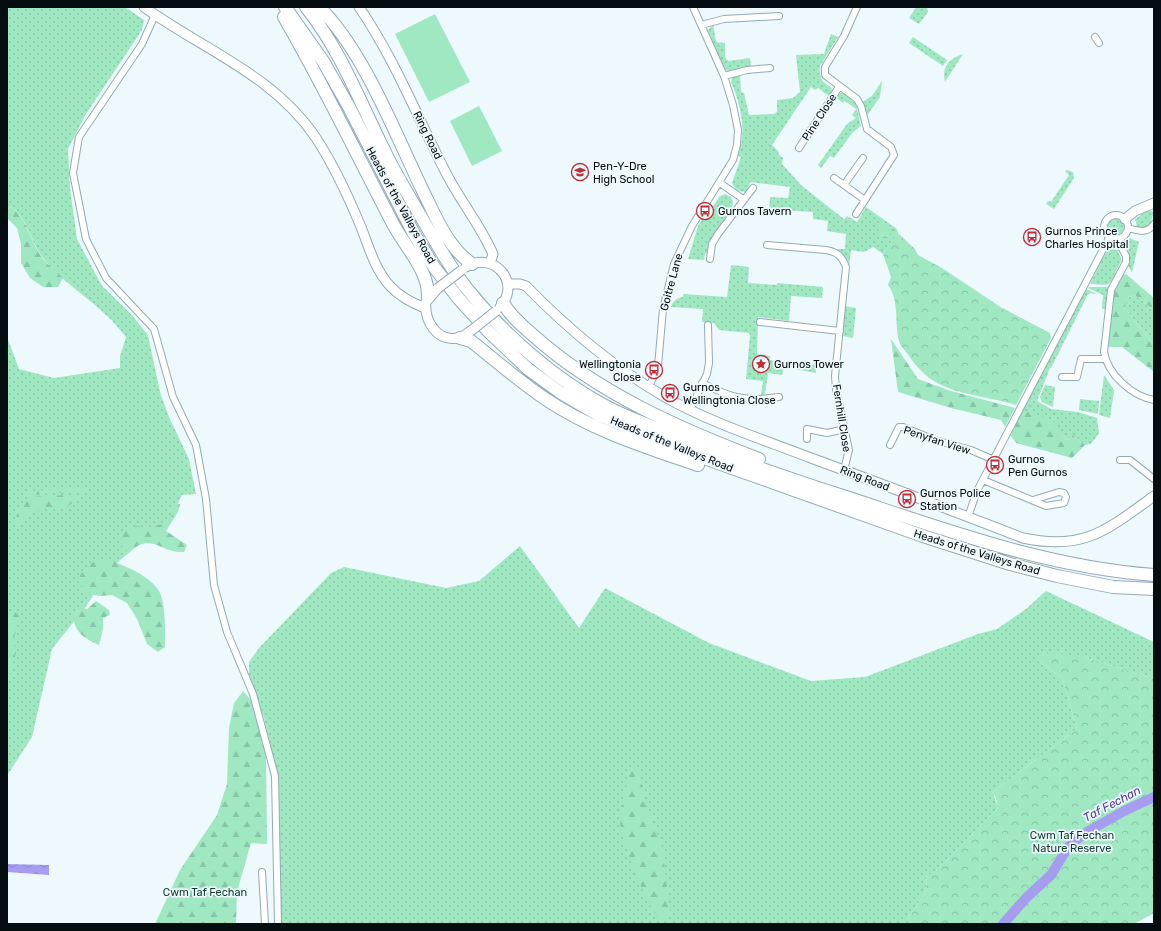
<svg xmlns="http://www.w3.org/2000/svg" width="1161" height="931" font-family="Rubik,sans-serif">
<defs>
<pattern id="grass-dots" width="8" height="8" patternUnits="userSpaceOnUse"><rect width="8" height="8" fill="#9fe8c2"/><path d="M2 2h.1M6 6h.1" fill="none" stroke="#87c6a6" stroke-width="1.8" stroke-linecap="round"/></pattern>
<pattern id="forest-firs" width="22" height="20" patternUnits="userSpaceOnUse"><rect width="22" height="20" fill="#9fe8c2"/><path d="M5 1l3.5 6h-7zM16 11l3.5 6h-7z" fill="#87c6a6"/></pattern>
<pattern id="park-crowns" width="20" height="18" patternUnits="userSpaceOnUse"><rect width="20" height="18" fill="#9fe8c2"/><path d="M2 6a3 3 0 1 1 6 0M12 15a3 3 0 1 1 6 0" fill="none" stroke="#87c6a6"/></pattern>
<pattern id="water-waves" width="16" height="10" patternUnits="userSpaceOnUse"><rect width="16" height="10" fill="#a69df1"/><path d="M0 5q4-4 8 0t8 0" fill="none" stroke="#8d86ce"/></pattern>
</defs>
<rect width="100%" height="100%" fill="#eef9fe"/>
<!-- grass -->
<path fill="url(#grass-dots)" d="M7 7H125L144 20 142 30 86 114 68 149 70 188 77 239 102 286 131 314 148 335 160 392 169 417 189 459 196 494 182 495 171 518 112 567 87 605 52 649 32 737 8 774 7 779V337L19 369 54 378 120 368V356L126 337C120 330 114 322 107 316 87 296 61 281 43 258 31 243 27 217 11 207L7 209Z
M916 7H927L928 12 919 24 909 18Z
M713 24 716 42 725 43V57L728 61 750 58 751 67 729 72 723 67 708 30Z
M831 34 838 37 820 66C820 70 820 76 822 80 826 86 833 85 832 93L830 97 818 88 815 90 811 87 772 145 779 152 778 154 783 158 782 164 802 186 844 219 847 216 857 222 866 207 897 229 898 233 883 254 873 247 864 252 851 250 849 267 837 251V249H845L846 234 827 231 828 221 813 219V212L784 210 783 214 769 212 770 197 788 198 790 187 750 182 748 189 745 192C738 191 735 190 732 183L741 157 738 156C747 132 741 105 731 82L732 77 740 74 741 92 744 93 749 115 774 114 777 112V100L793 98 800 92 796 55 824 54Z
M913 37 947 60 943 66 909 43Z
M963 54 945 82C941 67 950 58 963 54Z
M882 81 880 97 866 117 862 102 872 96Z
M840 93H843L856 104 861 126 852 133 834 158 830 156 821 168 818 165 847 124 856 118 852 115 856 109 845 101 843 103 835 97Z
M1067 170 1073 172 1074 178 1054 209 1046 204 1048 201 1051 202 1069 175 1065 171Z
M725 194 731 197 733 202 732 208 712 237 707 252 705 254 704 260 688 259 698 226 707 212 711 209 720 196Z
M1148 210 1154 212 1149 226 1145 229 1137 227 1135 219Z
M1106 227a9 9 0 1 1 18 0a9 9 0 1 1-18 0Z
M1130 238 1139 242 1132 272C1125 264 1123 246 1130 238Z
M1110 249 1119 250 1118 252 1121 257V261L1111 282 1106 285 1090 284 1105 254Z
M731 265 749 267 748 283 777 285V283L823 287 822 298 791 296 789 321 758 317 757 354 770 356V360L816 365V373L784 367 782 375 768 373 765 394 761 395 763 381 746 379 750 335 749 333 719 330 714 323 702 322 703 309 671 307C673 301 676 298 683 297V294L727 297Z
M1089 287H1110L1106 309H1102L1103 295 1088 288Z
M1086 289 1097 294 1090 293 1087 296 1051 368H1050L1037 401 1051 409 1078 412 1097 418 1099 433 1091 444 1085 445 1073 435 1068 440 1023 410Z
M1135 295 1154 310V345L1125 308 1127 298Z
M845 306 856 308 853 338 843 336Z
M1104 375 1114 390 1110 418 1099 415Z
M1045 385 1055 387 1053 407 1042 402 1040 397Z
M1080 399 1099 401 1098 414 1079 410Z
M520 546 579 628 605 588 709 643 811 681 865 677 978 634 997 629 1026 609 1046 591 1154 642V679L1084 657 1038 660 1062 678 1077 729 993 792 998 808 936 871 926 877 927 890 904 924H280L278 777 264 718 249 674V662L259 648 331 573 344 567 446 588 479 581Z"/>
<!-- forest -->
<path fill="url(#forest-firs)" d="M11 207C27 218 31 243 43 259 49 266 57 272 63 278L58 287H43L30 278 21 263V244L17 228 7 218V209Z
M1126 274 1154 298V310L1135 295 1127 298 1125 308 1154 345V372L1122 347H1109L1108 342 1113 295 1123 275Z
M891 339 918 379 951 391 1015 408 1005 427 1001 420 951 408 898 392Z
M1023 410 1059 424 1062 436 1068 440 1073 435 1085 445 1072 458 1016 443 1010 435Z
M70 487H86L83 491 27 495 30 492Z
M69 495 79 497 66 508H42L18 523 15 520 21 506 31 497Z
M174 504H180L178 512 166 531 187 545 184 552C158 553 154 532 130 551L124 550 120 542 124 533 131 526C143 527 163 529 171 517 173 514 173 508 174 504Z
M100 559C117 561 150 575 159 591 166 603 165 632 165 647L158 652 147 644 137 619 127 603 112 595 99 596 87 593 78 581C82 569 88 564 100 559Z
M96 601 109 610 110 615 103 618V629L99 645C84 638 75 633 73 616L80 607 87 609Z
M9 612H15L20 617 13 641 16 653 7 685V616Z
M243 691 251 700 266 756 267 844 251 843 237 892 236 924H155L180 870 217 815 227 784 229 728 234 703Z
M629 769H640L643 800 662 845 670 911 666 924H662L646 899 630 859 620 824Z"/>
<!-- park -->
<path fill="url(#park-crowns)" d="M883 221 894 229 886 240 874 232Z
M898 233 915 249 918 255 942 268 1002 308 1050 333 1051 338 1016 405C974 392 936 397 909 356 906 351 900 346 899 341 894 322 900 301 888 285L891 277 883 254Z
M1044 652 1084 657 1154 679V913L1134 924H904L927 890 926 877 936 871 998 808 996 798 993 792 1077 729 1062 678 1038 660Z"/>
<!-- pitch -->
<path fill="#9fe8c2" d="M435 14 470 82 429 102 395 34Z
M479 106 502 151 472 166 450 121Z"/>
<!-- water -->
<path fill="url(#water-waves)" d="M7 864 49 865V875L7 872Z"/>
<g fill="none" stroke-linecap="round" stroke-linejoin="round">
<!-- river -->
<path stroke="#a69df1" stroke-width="10" d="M1003 924 1027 897 1051 875 1068 847 1085 833 1126 810 1154 797"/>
<!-- street casing -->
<g stroke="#90abb6" stroke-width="8">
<path id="street" d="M155 15 142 44 79 137 73 173 86 239 106 278 154 329 173 397 196 445 206 499 214 585 227 632 253 694 275 776 278 924
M701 25 724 19 779 16
M1095 37 1099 43
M724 76 747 70 770 68
M799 148 839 87
M834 178 865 200
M720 183 743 199
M844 185 863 158
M856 214 894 155 891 147 867 129 861 106 857 99 825 75V67L844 36 857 7
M1104 227a12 12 0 1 1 24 0a12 12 0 1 1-24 0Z
M1128 228C1138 231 1148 234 1154 224
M1117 239 1126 256V262L1111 290 1104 352C1108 375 1132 396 1154 400
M767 245 826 250C837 252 842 256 846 267L835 376 836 389 849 450 844 470
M710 259 712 244 718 234 753 188
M760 322 840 331
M1062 377H1077L1081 359H1105
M702 383C731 398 746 402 779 397
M649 387 658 366 663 309 674 264 692 226 733 160 737 145 738 130 733 105 724 76 693 7
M690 410 707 374 709 363 708 325
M807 439V429L827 433 845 429
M890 445 899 427H903L935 440 971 450 994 460
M1120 460H1130L1154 479
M983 480 1046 506 1064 503 1066 497 1064 493 1059 492 1033 500
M968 517 977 491 1109 238
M262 872 265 924"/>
</g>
<!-- secondary casing -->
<g stroke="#90abb6" stroke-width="11">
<path id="secondary" d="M144 7C202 49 274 75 316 138 333 164 349 198 361 227 369 247 375 270 390 286 400 297 412 303 425 308
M359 7C394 58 416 114 444 169 458 198 480 224 493 254L490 263
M1125 219 1135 211 1154 203
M466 267C494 250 522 283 500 307
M508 284H520L526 286C568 329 613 367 665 397 711 423 762 439 811 458 882 484 953 511 1023 538 1084 551 1107 530 1154 496
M438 288 426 302C424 321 437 342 458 338 463 337 468 333 472 330"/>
</g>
<!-- highway casing -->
<g stroke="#90abb6" stroke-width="14">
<path id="highway" d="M285 7 323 61 349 107 414 234 434 267 459 299 489 332 528 369 561 393 599 415 673 447 923 536 1010 564 1057 576 1113 587 1154 589
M306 7C340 49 360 102 384 150 392 168 403 185 413 203 430 232 447 264 468 290 505 336 557 381 609 408 627 417 646 424 664 432 725 457 787 478 849 498 949 531 1047 567 1154 575
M319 7C363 50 395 133 422 189 435 215 447 247 472 264
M284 17C323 84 356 153 392 222 404 246 429 270 428 297
M503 303C511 317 523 326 534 336 598 393 680 429 759 459
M460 338 471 341C495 360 519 381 544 398 591 430 645 447 698 465"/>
</g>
<!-- street -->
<use href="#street" stroke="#fff" stroke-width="6"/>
<!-- secondary -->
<use href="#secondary" stroke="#fff" stroke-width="9"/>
<!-- highway -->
<use href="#highway" stroke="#fff" stroke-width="12"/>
<!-- secondary-bridge casing -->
<g stroke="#90abb6" stroke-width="11" stroke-linecap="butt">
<path id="secondary-bridge" d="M438 288 462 270
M472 330 496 311"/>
</g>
<!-- secondary-bridge -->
<use href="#secondary-bridge" stroke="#fff" stroke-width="9"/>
</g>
<!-- icons -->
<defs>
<g id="school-ring" transform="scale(0.9)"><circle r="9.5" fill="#eef9fe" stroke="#be2e37" stroke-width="1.5"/><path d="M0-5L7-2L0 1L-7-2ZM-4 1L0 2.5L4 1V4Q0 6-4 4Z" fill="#be2e37"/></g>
<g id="bus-ring" transform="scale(0.9)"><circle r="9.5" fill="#eef9fe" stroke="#be2e37" stroke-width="1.5"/><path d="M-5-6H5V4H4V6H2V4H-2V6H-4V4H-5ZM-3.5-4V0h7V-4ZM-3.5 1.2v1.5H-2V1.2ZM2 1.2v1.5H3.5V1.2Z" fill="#be2e37"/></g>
<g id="sight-ring" transform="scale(0.9)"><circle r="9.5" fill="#eef9fe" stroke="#be2e37" stroke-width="1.5"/><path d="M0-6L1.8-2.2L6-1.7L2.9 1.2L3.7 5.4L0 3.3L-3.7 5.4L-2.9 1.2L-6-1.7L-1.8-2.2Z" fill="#be2e37"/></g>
</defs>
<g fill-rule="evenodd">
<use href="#school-ring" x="580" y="172"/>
<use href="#bus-ring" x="705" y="211"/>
<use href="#bus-ring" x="1032" y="237"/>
<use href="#sight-ring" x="761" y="364"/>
<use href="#bus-ring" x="654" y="370"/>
<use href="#bus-ring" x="670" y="393"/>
<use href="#bus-ring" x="995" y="465"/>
<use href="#bus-ring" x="907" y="499"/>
</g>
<g text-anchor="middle" stroke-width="3.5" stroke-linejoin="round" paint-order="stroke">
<!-- street labels -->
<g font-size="11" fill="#050d11" stroke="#eef9fe">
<text transform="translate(819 117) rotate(-57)" y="4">Pine Close</text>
<text transform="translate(428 135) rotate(64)" y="4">Ring Road</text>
<text transform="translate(401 205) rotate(61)" y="4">Heads of the Valleys Road</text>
<text transform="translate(671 282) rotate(-75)" y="4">Goitre Lane</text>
<text transform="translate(842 418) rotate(81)" y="4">Fernhill Close</text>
<text transform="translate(937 440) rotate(18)" y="4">Penyfan View</text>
<text transform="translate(672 444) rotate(22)" y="4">Heads of the Valleys Road</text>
<text transform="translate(865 478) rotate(21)" y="4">Ring Road</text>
<text transform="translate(977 552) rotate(17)" y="4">Heads of the Valleys Road</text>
</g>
<!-- poi labels -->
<g font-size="11" fill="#050d11" stroke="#eef9fe" text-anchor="start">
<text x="593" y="170">Pen-Y-Dre<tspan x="593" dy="13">High School</tspan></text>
<text x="718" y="215">Gurnos Tavern</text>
<text x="1045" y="235">Gurnos Prince<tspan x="1045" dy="13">Charles Hospital</tspan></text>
<text x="641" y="368" text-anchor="end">Wellingtonia<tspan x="641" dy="13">Close</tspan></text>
<text x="774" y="368">Gurnos Tower</text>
<text x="683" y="391">Gurnos<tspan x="683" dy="13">Wellingtonia Close</tspan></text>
<text x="1008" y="463">Gurnos<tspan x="1008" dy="13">Pen Gurnos</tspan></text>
<text x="920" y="497">Gurnos Police<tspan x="920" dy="13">Station</tspan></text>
</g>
<!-- park labels -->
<g font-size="11" fill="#103d2a" stroke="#eef9fe">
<text x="1072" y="839">Cwm Taf Fechan<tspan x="1072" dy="13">Nature Reserve</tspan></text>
<text x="205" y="896">Cwm Taf Fechan</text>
</g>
<!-- water labels -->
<g font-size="12" font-style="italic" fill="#5340a1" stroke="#eef9fe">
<text transform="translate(1112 804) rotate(-28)" y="4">Taf Fechan</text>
</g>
</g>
<!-- border -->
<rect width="1161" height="931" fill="none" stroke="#050d11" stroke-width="16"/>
</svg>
